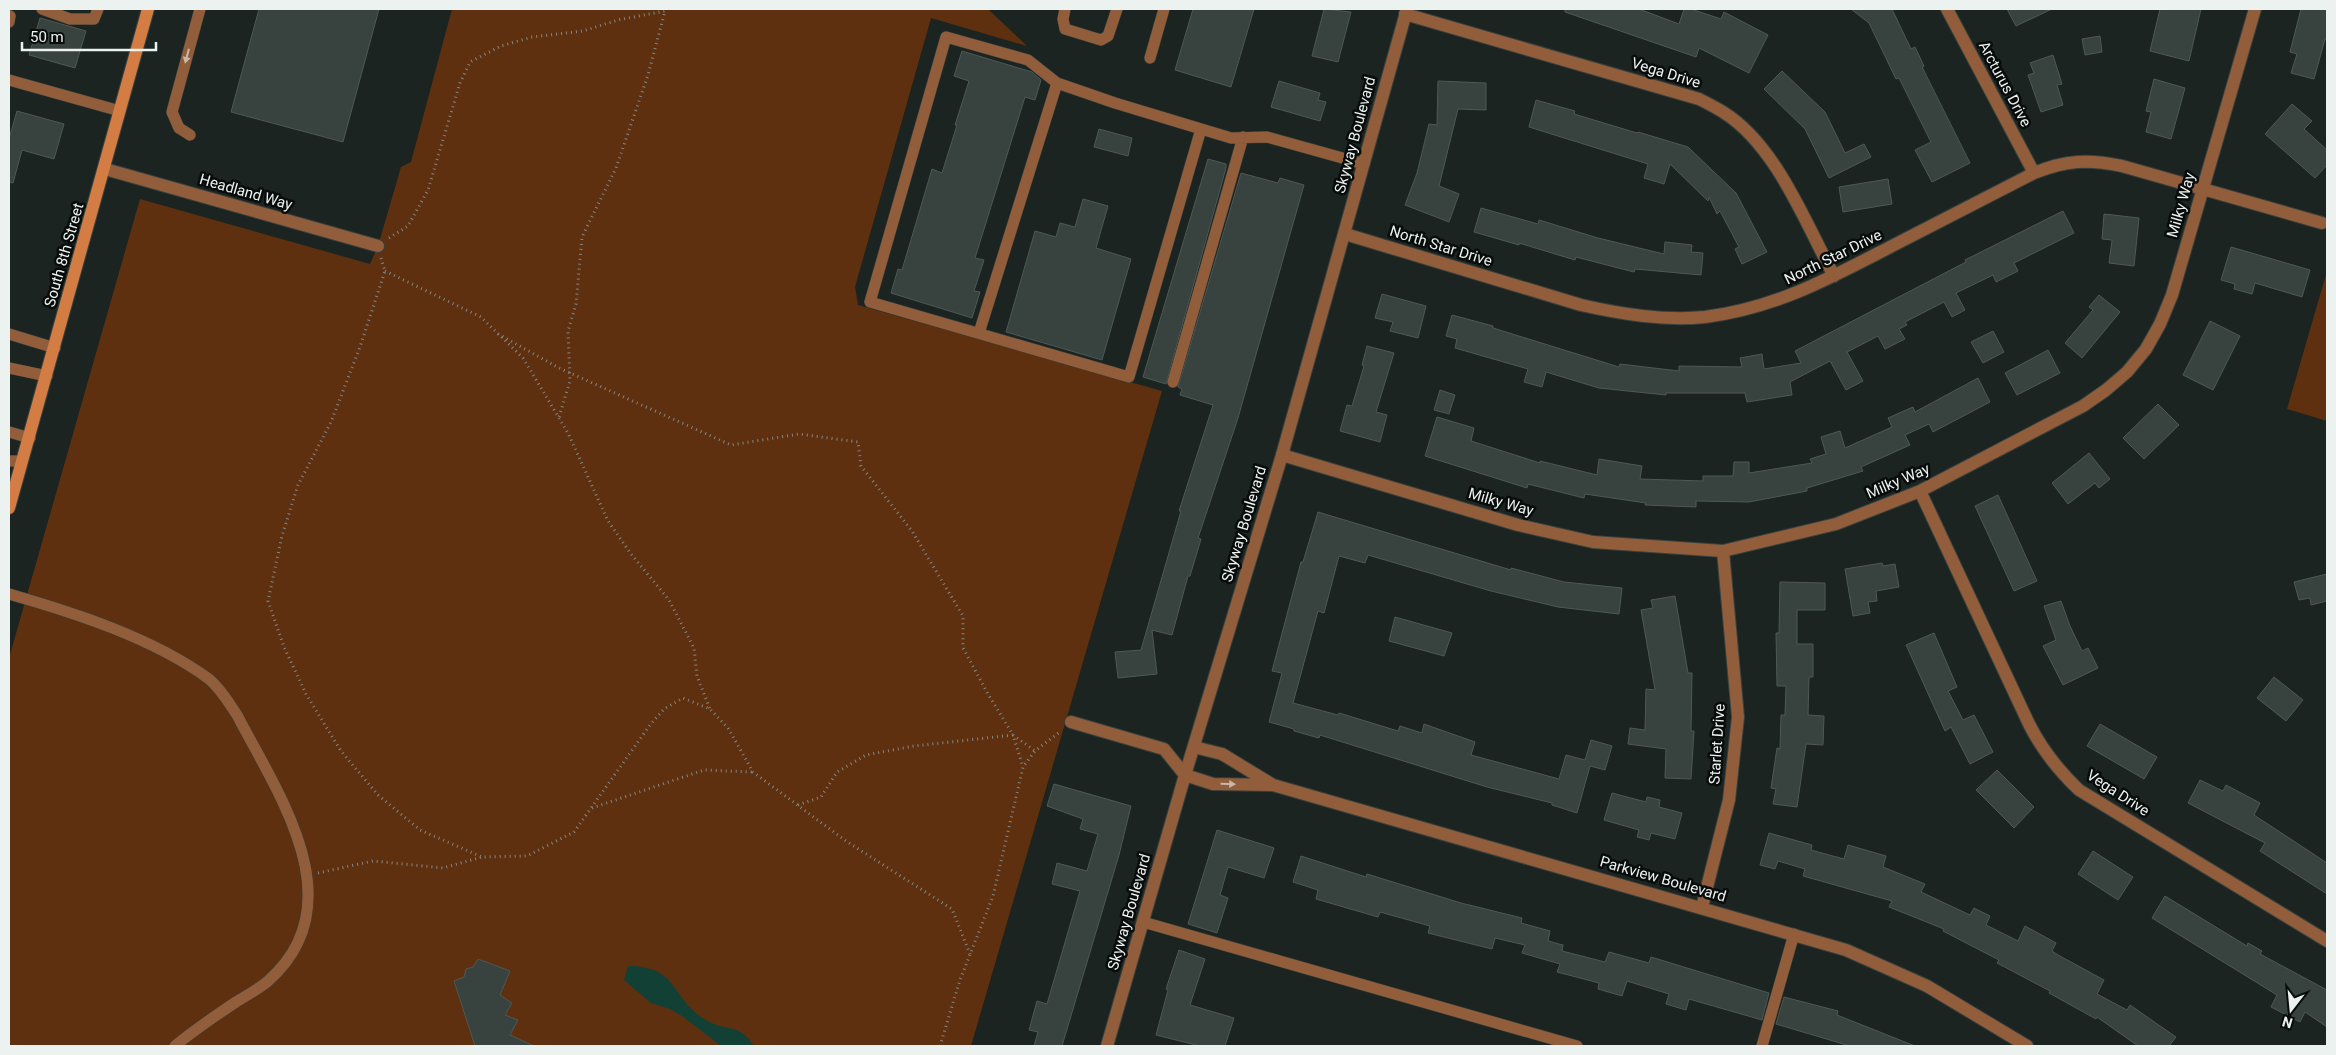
<svg xmlns="http://www.w3.org/2000/svg" width="2336" height="1055" font-family="Roboto,sans-serif">
<rect width="100%" height="100%" fill="#1b2421"/>
<!-- green -->
<path fill="#5e300f" d="M452 9H988L1027 46 931 18 855 287 858 305 1162 391 971 1046H9V658L140 199 370 264 378 246 401 167 411 162Z
M2327 271V421L2287 409Z"/>
<!-- water -->
<path fill="#134035" d="M628 966C680 966 671 1000 706 1020 727 1033 738 1021 754 1046H721L682 1016 670 1009 651 1003 624 980Z"/>
<!-- building -->
<path fill="#38423f" stroke="#4e5855" d="M259 9H379L343 142 231 112Z
M1193 9H1254L1231 87 1175 70Z
M1324 9 1351 12 1338 62 1312 56Z
M1565 9H1639L1679 24 1684 9H1691L1721 19 1724 12 1768 35 1749 73 1699 48 1696 57 1565 12Z
M1851 9H1892L1911 49 1915 47 1924 66 1922 67 1970 163 1932 182 1915 150 1931 142 1899 78 1896 79 1869 23Z
M2007 9H2052L2016 26Z
M2160 9H2201L2189 61 2150 51Z
M2301 9H2327V39H2325L2314 79 2291 73 2297 54 2290 52Z
M40 18 86 31 75 68 29 55Z
M2100 36 2102 52 2085 55 2082 39Z
M962 51 1032 72 1041 80 1035 100 1025 97 975 258 984 260 974 291 980 292 972 318 891 293 898 269 902 270 932 169 942 173 957 125H955L969 81 954 76Z
M2053 55 2062 84 2057 85 2063 105 2041 112 2028 75 2034 73 2030 63Z
M1782 71 1825 112 1845 153 1864 144 1871 157 1829 178 1805 129 1764 89Z
M2154 79 2185 88 2171 139 2146 132 2151 112 2146 111Z
M1279 81 1320 93 1318 100 1326 102 1320 121 1271 107Z
M1438 81 1486 83V110L1458 109 1439 186 1459 194 1449 222 1405 205 1417 173 1429 124 1437 125Z
M1536 100 1575 111 1574 114 1637 133 1638 132 1688 147 1736 193 1767 252 1742 264 1735 249 1739 247 1720 211 1717 214 1709 197 1708 201 1670 164 1664 184 1644 178 1648 164 1529 127Z
M2292 104 2312 121 2304 129 2327 150V165L2315 178 2265 134Z
M17 111 64 124 54 159 22 150 13 183 9 182V139Z
M1099 129 1132 138 1128 156 1094 147Z
M1208 159 1226 164V168L1166 384 1143 377Z
M1241 173 1278 183 1280 178 1304 185 1238 418 1198 538 1201 539 1190 576H1188L1172 635 1152 630 1157 674 1118 678 1115 652 1141 650 1181 511H1179L1213 405 1180 395 1182 389 1178 387Z
M1888 179 1892 204 1843 212 1839 187Z
M1083 199 1108 206 1096 248 1131 259 1102 360 1006 332 1035 231 1056 237 1060 223 1075 227Z
M1481 208 1538 224 1539 220 1598 238 1664 254 1665 242 1692 245 1691 252 1703 253 1701 275 1635 269 1634 272 1576 257 1575 260 1519 243V245L1474 232Z
M2063 211 2074 233 2014 263 2018 271 1996 282 1993 275 1956 293 1965 310 1952 317 1944 302 1905 322 1907 325 1899 329 1905 339 1885 349 1878 336 1847 352 1863 381 1846 390 1830 361 1790 382 1792 395 1747 402 1745 393H1666V395L1599 388 1546 372 1542 387 1524 382 1528 369 1455 348 1457 339 1446 336 1452 315 1493 326V328L1619 367 1620 364 1679 371V366L1742 367 1740 358 1762 354 1764 369 1801 363 1795 351 1966 262 1965 260Z
M2104 214 2139 218 2134 266 2109 263 2112 240 2102 239Z
M2231 247 2310 270 2302 297 2255 283 2252 294 2234 289 2235 284 2221 280Z
M1382 294 1426 306 1418 338 1390 331 1393 322 1375 318Z
M2099 295 2120 312 2082 358 2065 343 2093 310 2089 307Z
M2210 321 2240 336 2213 390 2183 375Z
M1993 331 2004 352 1983 363 1971 342Z
M1367 346 1394 353 1376 412 1387 415 1380 442 1340 431 1347 405 1352 406 1364 366 1362 365Z
M2048 350 2060 373 2017 395 2005 373Z
M1978 378 1990 402 1933 432 1929 424 1905 435 1910 445 1861 467 1863 471 1807 488V491L1749 502 1696 501V507L1645 505 1646 503 1585 494 1584 498 1528 484 1527 488 1425 456 1437 417 1474 428 1471 441 1540 463V461L1597 475 1599 459 1642 466 1640 479 1703 481V476H1733L1734 462H1749V473L1812 463 1810 459 1826 454 1821 437 1840 431 1845 448 1892 427 1888 418 1913 407 1915 412Z
M1440 390 1455 395 1449 414 1434 410Z
M2158 404 2179 425 2144 459 2123 438Z
M2089 453 2110 479 2099 488 2095 483 2068 504 2052 483Z
M1998 495 2037 581 2014 591 1975 506Z
M1318 512 1511 570V568L1564 582 1622 588 1619 614 1558 607 1491 591 1368 555 1365 563 1339 556 1324 613 1318 611 1293 703 1338 715 1339 713 1398 731 1400 726 1422 733 1424 724 1475 742 1471 755 1559 779 1566 755 1585 760 1591 740 1612 746 1605 770 1590 766 1577 813 1552 805V803L1487 787 1320 735 1319 738 1294 731V729L1269 722 1282 673 1272 671 1301 562H1303Z
M1882 563 1883 566 1895 564 1899 587 1876 591 1877 601 1868 602 1870 613 1853 616 1845 569Z
M2327 574V601L2311 605 2310 598 2299 600 2294 582Z
M1780 582 1825 583V610H1797V644H1813V677H1809L1808 715 1824 716 1823 745 1806 744 1797 807 1773 804 1776 789 1771 788 1777 748 1780 749 1781 715H1785L1786 686H1777L1776 633H1779Z
M1675 596 1688 673H1692L1691 731H1694L1691 779 1665 778 1666 749 1628 744 1630 728 1645 730 1646 689 1655 690 1641 610 1653 608 1651 600Z
M2061 601 2070 626 2082 651 2088 648 2098 668 2063 685 2043 646 2056 640 2044 606Z
M1395 617 1452 633 1444 656 1389 641Z
M1934 633 1957 687 1948 691 1963 720 1974 715 1993 752 1970 764 1951 727 1945 731 1906 645Z
M2274 677 2303 700 2286 721 2257 698Z
M2100 724 2157 757 2144 779 2087 746Z
M1997 770 2034 807 2014 828 1976 790Z
M2200 780 2223 791 2226 785 2260 803 2254 815 2327 863V894L2260 851 2265 843 2188 803Z
M1054 784 1131 806 1119 855 1062 1046H1034L1038 1032 1029 1030 1037 1001 1047 1004 1080 891 1052 884 1057 863 1087 871 1098 834 1080 829 1083 819 1047 806Z
M1612 793 1646 802 1647 797 1660 800 1659 807 1682 813 1675 839 1651 833 1649 840 1637 837 1639 830 1604 820Z
M1217 830 1274 848 1264 878 1228 867 1220 895 1228 898 1217 933 1188 924Z
M1769 833 1812 845 1811 850 1844 859 1848 845 1886 856 1883 867 1925 884 1921 892 1970 915 1974 908 1990 916 1986 925 2018 941 2025 926 2056 943 2052 951 2058 955 2104 980 2097 994 2127 1010 2130 1005 2176 1037 2169 1046H2138L2097 1017 2096 1019 2049 993 2050 991 1997 963 1999 960 1943 931 1944 929 1889 907 1892 901 1803 876 1805 869 1778 861 1775 869 1760 865Z
M2093 851 2133 877 2118 900 2078 874Z
M1301 856 1366 877 1367 874 1461 903 1522 918 1521 923 1550 931 1548 941 1563 945 1562 951 1605 962 1609 952 1649 963 1651 957 1769 993 1762 1020 1689 999 1686 1010 1666 1004 1669 994 1627 981 1622 996 1598 989 1599 983 1557 972 1560 964 1522 953 1525 945 1495 938 1492 949 1428 933 1430 926 1380 912 1378 917 1316 899 1318 890 1293 882Z
M2165 896 2247 946 2248 943 2262 951 2260 954 2327 990V1027L2305 1012 2300 1022 2271 1007 2277 995 2152 918Z
M1179 950 1205 959 1190 1005 1234 1018 1225 1046H1200L1156 1035 1168 990 1166 989Z
M478 959 510 971 500 995 512 1003 505 1015 518 1020 510 1035 534 1046H475L454 981 464 977 466 969 473 967Z
M1784 997 1838 1011 1837 1015 1915 1046H1850L1776 1024Z"/>
<g fill="none" stroke-linecap="round" stroke-linejoin="round">
<!-- service casing -->
<g stroke="#38413e" stroke-width="12">
<path id="service" d="M42 9 70 19H94L98 9
M1065 9 1063 19 1065 29 1101 40 1108 36 1117 9
M9 22 10 16
M1150 58 1164 9
M9 80 120 111
M1201 129 1129 377 870 302 946 37 1028 60 1057 83 1115 103 1231 138 1267 137 1364 164
M190 135 179 128 172 112 200 9
M979 333 1057 83
M9 334 55 348
M9 368 47 376
M1173 382 1243 137
M9 432 30 438
M9 461H21
M9 594C75 613 153 638 209 679 221 689 229 703 237 715 278 794 356 904 268 981 259 989 247 995 236 1002 215 1016 194 1030 175 1046
M1143 922 1577 1046
M1762 1046 1794 934"/>
</g>
<!-- minor casing -->
<g stroke="#38413e" stroke-width="14">
<path id="minor" d="M1947 9 2034 173
M1405 14 1699 99C1707 103 1715 107 1723 112 1776 145 1805 222 1834 276
M105 169 378 246
M1345 234 1581 305C1621 314 1663 321 1705 317 1776 308 1830 278 1892 246 1939 222 1986 198 2034 173 2066 160 2088 159 2122 166L2322 223
M1282 455 1518 525 1593 542 1723 551 1836 524 1920 491 2083 406 2106 390 2127 372 2146 349 2160 324 2172 295 2255 9
M1920 491 2029 724C2042 750 2058 770 2079 790L2327 941
M1071 722 1164 749 1185 775 1107 1046
M1702 907 1729 800 1738 717 1723 551"/>
</g>
<!-- tertiary casing -->
<g stroke="#38413e" stroke-width="14">
<path id="tertiary" d="M1194 747 1222 754 1273 785 1846 950 1927 986 2027 1046
M1271 785 1213 784 1185 775 1282 455 1407 9"/>
</g>
<!-- secondary casing -->
<g stroke="#38413e" stroke-width="14">
<path id="secondary" d="M9 508 148 9"/>
</g>
<!-- path -->
<path stroke="#818886" stroke-width="3" stroke-dasharray="1 4" stroke-linecap="butt" d="M389 238 408 226 428 190 460 83 470 62 501 46 532 37 583 31 618 20 665 11 648 75 616 168 582 237 576 304 568 331 570 381 559 417
M381 258 385 271 360 347 331 422 298 485 282 536 268 601 284 647 306 694 341 751 378 795 420 830 482 857 527 856 574 832 650 725 664 709 683 698 710 709 728 728 753 772 846 841 952 909 970 954
M385 271 481 317 523 358 568 433 608 521 631 554 669 600 694 648 697 676 710 709
M498 334 559 368 731 445 799 434 858 442 861 466 912 531 963 616V648L988 694 1013 735 1035 751
M798 805 821 797 837 772 866 755 914 746 1013 735 1023 767
M592 808 704 770 752 772
M318 873 373 861 443 868 482 857
M940 1046 960 980 993 896 1023 767 1035 751 1061 731"/>
<!-- service -->
<use href="#service" stroke="#925d3b" stroke-width="11"/>
<!-- minor -->
<use href="#minor" stroke="#925d3b" stroke-width="12"/>
<!-- tertiary -->
<use href="#tertiary" stroke="#925d3b" stroke-width="12"/>
<!-- secondary -->
<use href="#secondary" stroke="#d37d44" stroke-width="12"/>
</g>
<!-- one-way arrows -->
<defs><path id="oneway-solid" d="M-6-.8H1V-3.2L6.5 0L1 3.2V.8H-6Z" transform="scale(1.25)"/></defs>
<g fill="#c8b6a8">
<use href="#oneway-solid" transform="translate(187 56) rotate(105)"/>
<use href="#oneway-solid" transform="translate(1228 784) rotate(1)"/>
</g>
<g text-anchor="middle" stroke-width="5" stroke-linejoin="round" paint-order="stroke">
<!-- street labels -->
<g font-size="15" fill="#ecf2f0" stroke="#080c0b">
<text transform="translate(1666 73) rotate(17)" y="5">Vega Drive</text>
<text transform="translate(2005 84) rotate(62)" y="5">Arcturus Drive</text>
<text transform="translate(1355 135) rotate(-75)" y="5">Skyway Boulevard</text>
<text transform="translate(246 192) rotate(16)" y="5">Headland Way</text>
<text transform="translate(2181 205) rotate(-74)" y="5">Milky Way</text>
<text transform="translate(1441 246) rotate(17)" y="5">North Star Drive</text>
<text transform="translate(64 255) rotate(-74)" y="5">South 8th Street</text>
<text transform="translate(1833 257) rotate(-26)" y="5">North Star Drive</text>
<text transform="translate(1898 481) rotate(-23)" y="5">Milky Way</text>
<text transform="translate(1501 502) rotate(16)" y="5">Milky Way</text>
<text transform="translate(1244 524) rotate(-73)" y="5">Skyway Boulevard</text>
<text transform="translate(1717 744) rotate(-86)" y="5">Starlet Drive</text>
<text transform="translate(2118 793) rotate(33)" y="5">Vega Drive</text>
<text transform="translate(1663 879) rotate(16)" y="5">Parkview Boulevard</text>
<text transform="translate(1129 912) rotate(-74)" y="5">Skyway Boulevard</text>
</g>
</g>
<!-- border -->
<rect width="2336" height="1055" fill="none" stroke="#ecf2f0" stroke-width="20"/>
<!-- north arrow -->
<g transform="translate(2291 1010) rotate(196)" stroke="#080c0b" stroke-width="4" paint-order="stroke">
<path d="M0-4L9 19L0 12L-9 19Z" fill="#ecf2f0"/>
<text y="-8" font-size="14" font-weight="bold" text-anchor="middle" fill="#ecf2f0">N</text>
</g>
<!-- scale -->
<path d="M22 42v8h134v-8" fill="none" stroke="#ecf2f0" stroke-width="2.5"/>
<text x="30" y="42" font-size="15" fill="#ecf2f0" stroke="#080c0b" stroke-width="4" paint-order="stroke">50 m</text>
</svg>
